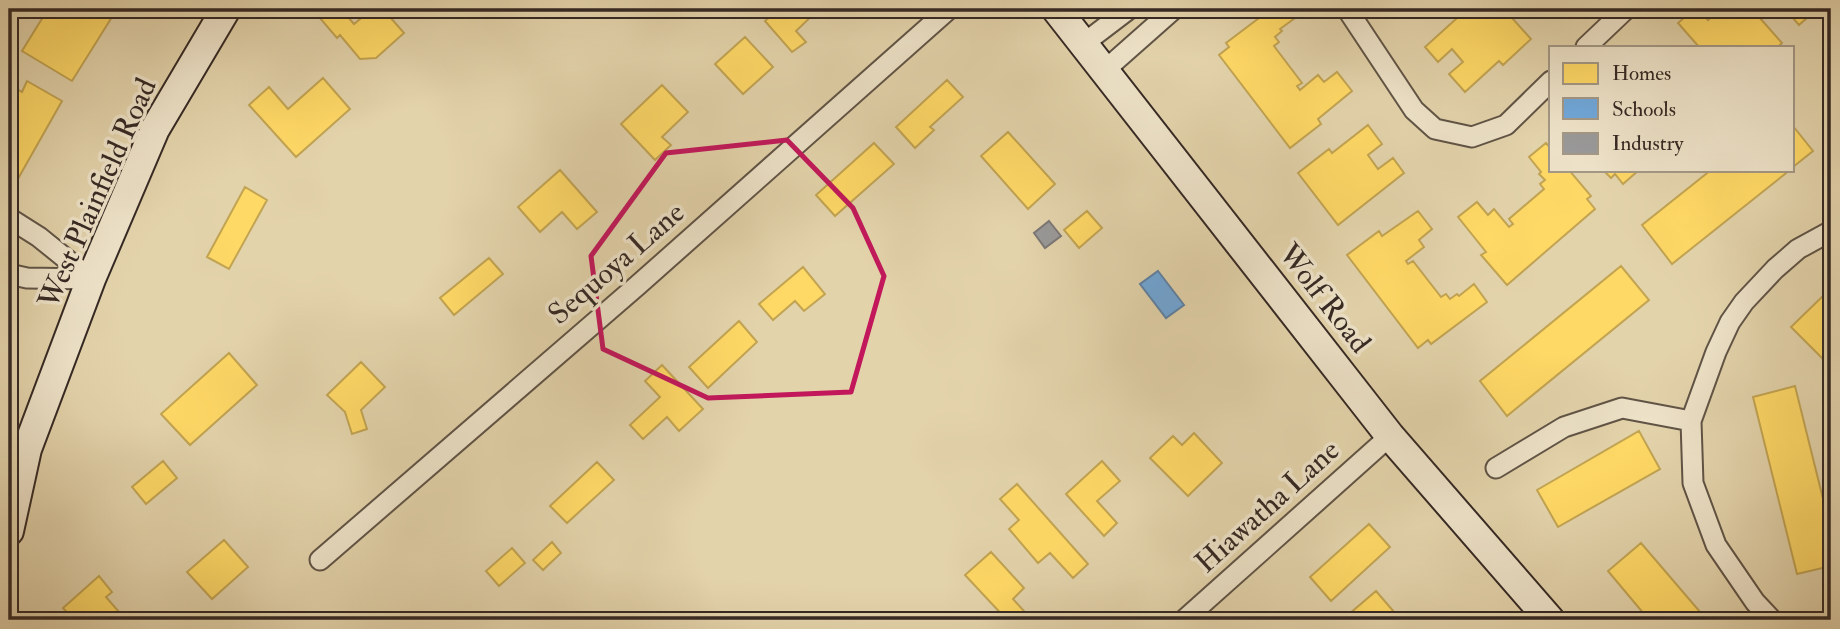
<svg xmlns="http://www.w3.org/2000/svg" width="1840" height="629" font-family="'IM FELL Double Pica',serif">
<rect width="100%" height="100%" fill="#e3d3ab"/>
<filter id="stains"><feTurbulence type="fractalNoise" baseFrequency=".00286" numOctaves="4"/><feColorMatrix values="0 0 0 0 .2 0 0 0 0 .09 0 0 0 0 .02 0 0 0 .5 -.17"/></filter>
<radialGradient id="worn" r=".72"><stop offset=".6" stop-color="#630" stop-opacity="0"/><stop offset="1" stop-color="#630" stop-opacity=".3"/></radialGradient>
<!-- homes -->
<path fill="#ffd966" stroke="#c2a452" stroke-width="2" d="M48 9H117L72 81 22 51Z
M329 9H341L354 24 372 9H383L404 33 376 58 360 59 340 35 337 38 319 17Z
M779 9H819L796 31 806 42 792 52 765 21Z
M1271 9H1288L1295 18 1280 29 1282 31 1275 37 1279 42 1274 46 1302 83 1297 86 1300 90 1318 75 1324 82 1337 72 1352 91 1318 119 1321 124 1290 148 1219 55 1229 47 1226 43Z
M1467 9H1504L1531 39 1503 65 1499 61 1465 92 1449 74 1463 62 1452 49 1438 62 1425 47Z
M1694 9H1698L1708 20 1715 14 1710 9H1743L1747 13 1752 9 1782 43 1778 47H1699L1678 23Z
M1785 9H1817L1799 25Z
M745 37 773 67 743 94 715 64Z
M323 78 350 109 296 157 249 105 269 87 288 109Z
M947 80 963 97 930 127 934 130 915 148 896 127Z
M27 81 62 101 15 184 9 180V84L22 92Z
M662 85 688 112 662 137 671 145 655 160 621 124Z
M1368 125 1382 144 1368 155 1378 169 1393 158 1404 173 1338 225 1298 173 1329 149 1332 153Z
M1793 126 1813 151 1793 167Z
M1008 132 1055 184 1028 209 981 156Z
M874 143 894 164 835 216 816 195Z
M1546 143 1551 149V170H1569L1591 196 1587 199 1595 209 1507 285 1481 255 1486 252 1458 217 1477 202 1488 215 1494 209 1509 227 1513 224 1509 219 1544 189 1540 184 1545 180 1539 174 1541 172 1529 157Z
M560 170 597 212 577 229 562 212 540 232 518 207Z
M1603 170H1639L1623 184 1615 174 1611 178Z
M1711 170H1790L1672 264 1642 225Z
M245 187 267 200 229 269 207 257Z
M1087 211 1102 228 1079 248 1064 230Z
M1418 211 1432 229 1419 240 1424 247 1406 261 1408 264 1413 261 1441 297 1446 294 1450 299 1457 294 1459 296 1474 284 1487 302 1431 344 1428 340 1418 348 1347 255 1379 231 1382 236Z
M489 258 503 274 454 315 440 298Z
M1621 266 1649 300 1507 416 1480 381Z
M803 267 825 294 804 311 795 301 773 320 759 304Z
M1827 292 1831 297V367L1791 327Z
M739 321 757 342 708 388 689 367Z
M229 353 257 385 190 445 161 414Z
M361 362 385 387 361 410 367 429 352 434 345 412 327 395Z
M662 365 703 409 679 431 667 417 643 439 630 425 660 397 645 381Z
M1795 386 1831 531V566L1797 574 1753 397Z
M1639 431 1660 469 1558 527 1537 490Z
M1194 433 1222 463 1188 496 1150 458 1173 436 1182 445Z
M163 461 177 478 146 504 132 487Z
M1102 461 1120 481 1097 501 1117 523 1104 536 1066 494Z
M597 462 614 480 567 523 550 506Z
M1017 484 1088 564 1073 578 1050 553 1038 563 1009 529 1019 520 1000 499Z
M1369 524 1390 547 1331 601 1310 577Z
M224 540 248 567 212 599 187 572Z
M552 542 561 553 543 570 533 560Z
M1641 543 1707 620H1649L1608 571Z
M512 548 525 563 499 586 486 571Z
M991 552 1024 588 1013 599 1032 620H1007L965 575Z
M99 576 112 592 106 597 126 620H74L63 608Z
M1376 591 1401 620H1352L1348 615Z"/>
<!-- schools -->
<path fill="#6fa8dc" stroke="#5e82a5" stroke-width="2" d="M1158 271 1184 305 1166 318 1140 284Z"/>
<!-- industry -->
<path fill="#999" stroke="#7b7776" stroke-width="2" d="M1049 221 1061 236 1045 248 1034 233Z"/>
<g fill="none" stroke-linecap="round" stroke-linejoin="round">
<!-- street casing -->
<g stroke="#605446" stroke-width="23">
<path id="street" d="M1347 9 1414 110 1435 129 1472 137 1506 125 1551 81
M1083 44 1129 9
M1586 47 1626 9
M1105 70 1174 9
M9 218 39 237 91 279
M9 274 27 278 91 279
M1496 468 1564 427 1622 408 1691 421
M320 560 638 285 949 9
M1184 620 1390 436
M1772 620 1755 602 1716 545 1693 483 1691 421 1716 352 1730 322 1744 302 1775 269 1798 249 1831 231"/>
</g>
<!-- secondary casing -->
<g stroke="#352924" stroke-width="32">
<path id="secondary" d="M1056 9 1390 436 1550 620
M9 531 27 449 91 279 155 129 226 9"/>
</g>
<!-- street -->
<use href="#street" stroke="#ede2c8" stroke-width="19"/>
<!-- secondary -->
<use href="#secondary" stroke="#ede2c8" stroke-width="28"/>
</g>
<!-- marked area -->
<path fill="none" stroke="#c2185b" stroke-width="5" stroke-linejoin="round" d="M787 140 853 208 884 276 851 392 708 398 603 349 591 256 666 153Z"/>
<g text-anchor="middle" stroke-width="7" stroke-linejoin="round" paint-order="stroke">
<!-- street labels -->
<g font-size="30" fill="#352924" stroke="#ede2c8">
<text transform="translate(97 193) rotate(-66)" y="10">West Plainfield Road</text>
<text transform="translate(616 263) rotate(-41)" y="10">Sequoya Lane</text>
<text transform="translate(1325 298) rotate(52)" y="10">Wolf Road</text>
<text transform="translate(1267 506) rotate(-42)" y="10">Hiawatha Lane</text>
</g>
</g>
<!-- margin -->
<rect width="1840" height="629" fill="none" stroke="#e3d3ab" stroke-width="35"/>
<rect x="10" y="10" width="1819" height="608" fill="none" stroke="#352924" stroke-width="3.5"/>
<rect x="18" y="18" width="1805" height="594" fill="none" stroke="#352924" stroke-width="2"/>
<!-- legend -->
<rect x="1549" y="46" width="245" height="126" fill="#ede2c8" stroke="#a39886" stroke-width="2"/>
<rect x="1563" y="63" width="35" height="21" fill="#ffd966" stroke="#a39886" stroke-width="2"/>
<text x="1612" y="80" font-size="21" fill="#352924">Homes</text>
<rect x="1563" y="98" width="35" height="21" fill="#6fa8dc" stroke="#a39886" stroke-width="2"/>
<text x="1612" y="116" font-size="21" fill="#352924">Schools</text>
<rect x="1563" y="133" width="35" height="21" fill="#999999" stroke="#a39886" stroke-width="2"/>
<text x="1612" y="150" font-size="21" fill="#352924">Industry</text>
<rect width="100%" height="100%" filter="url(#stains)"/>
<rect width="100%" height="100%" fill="url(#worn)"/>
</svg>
